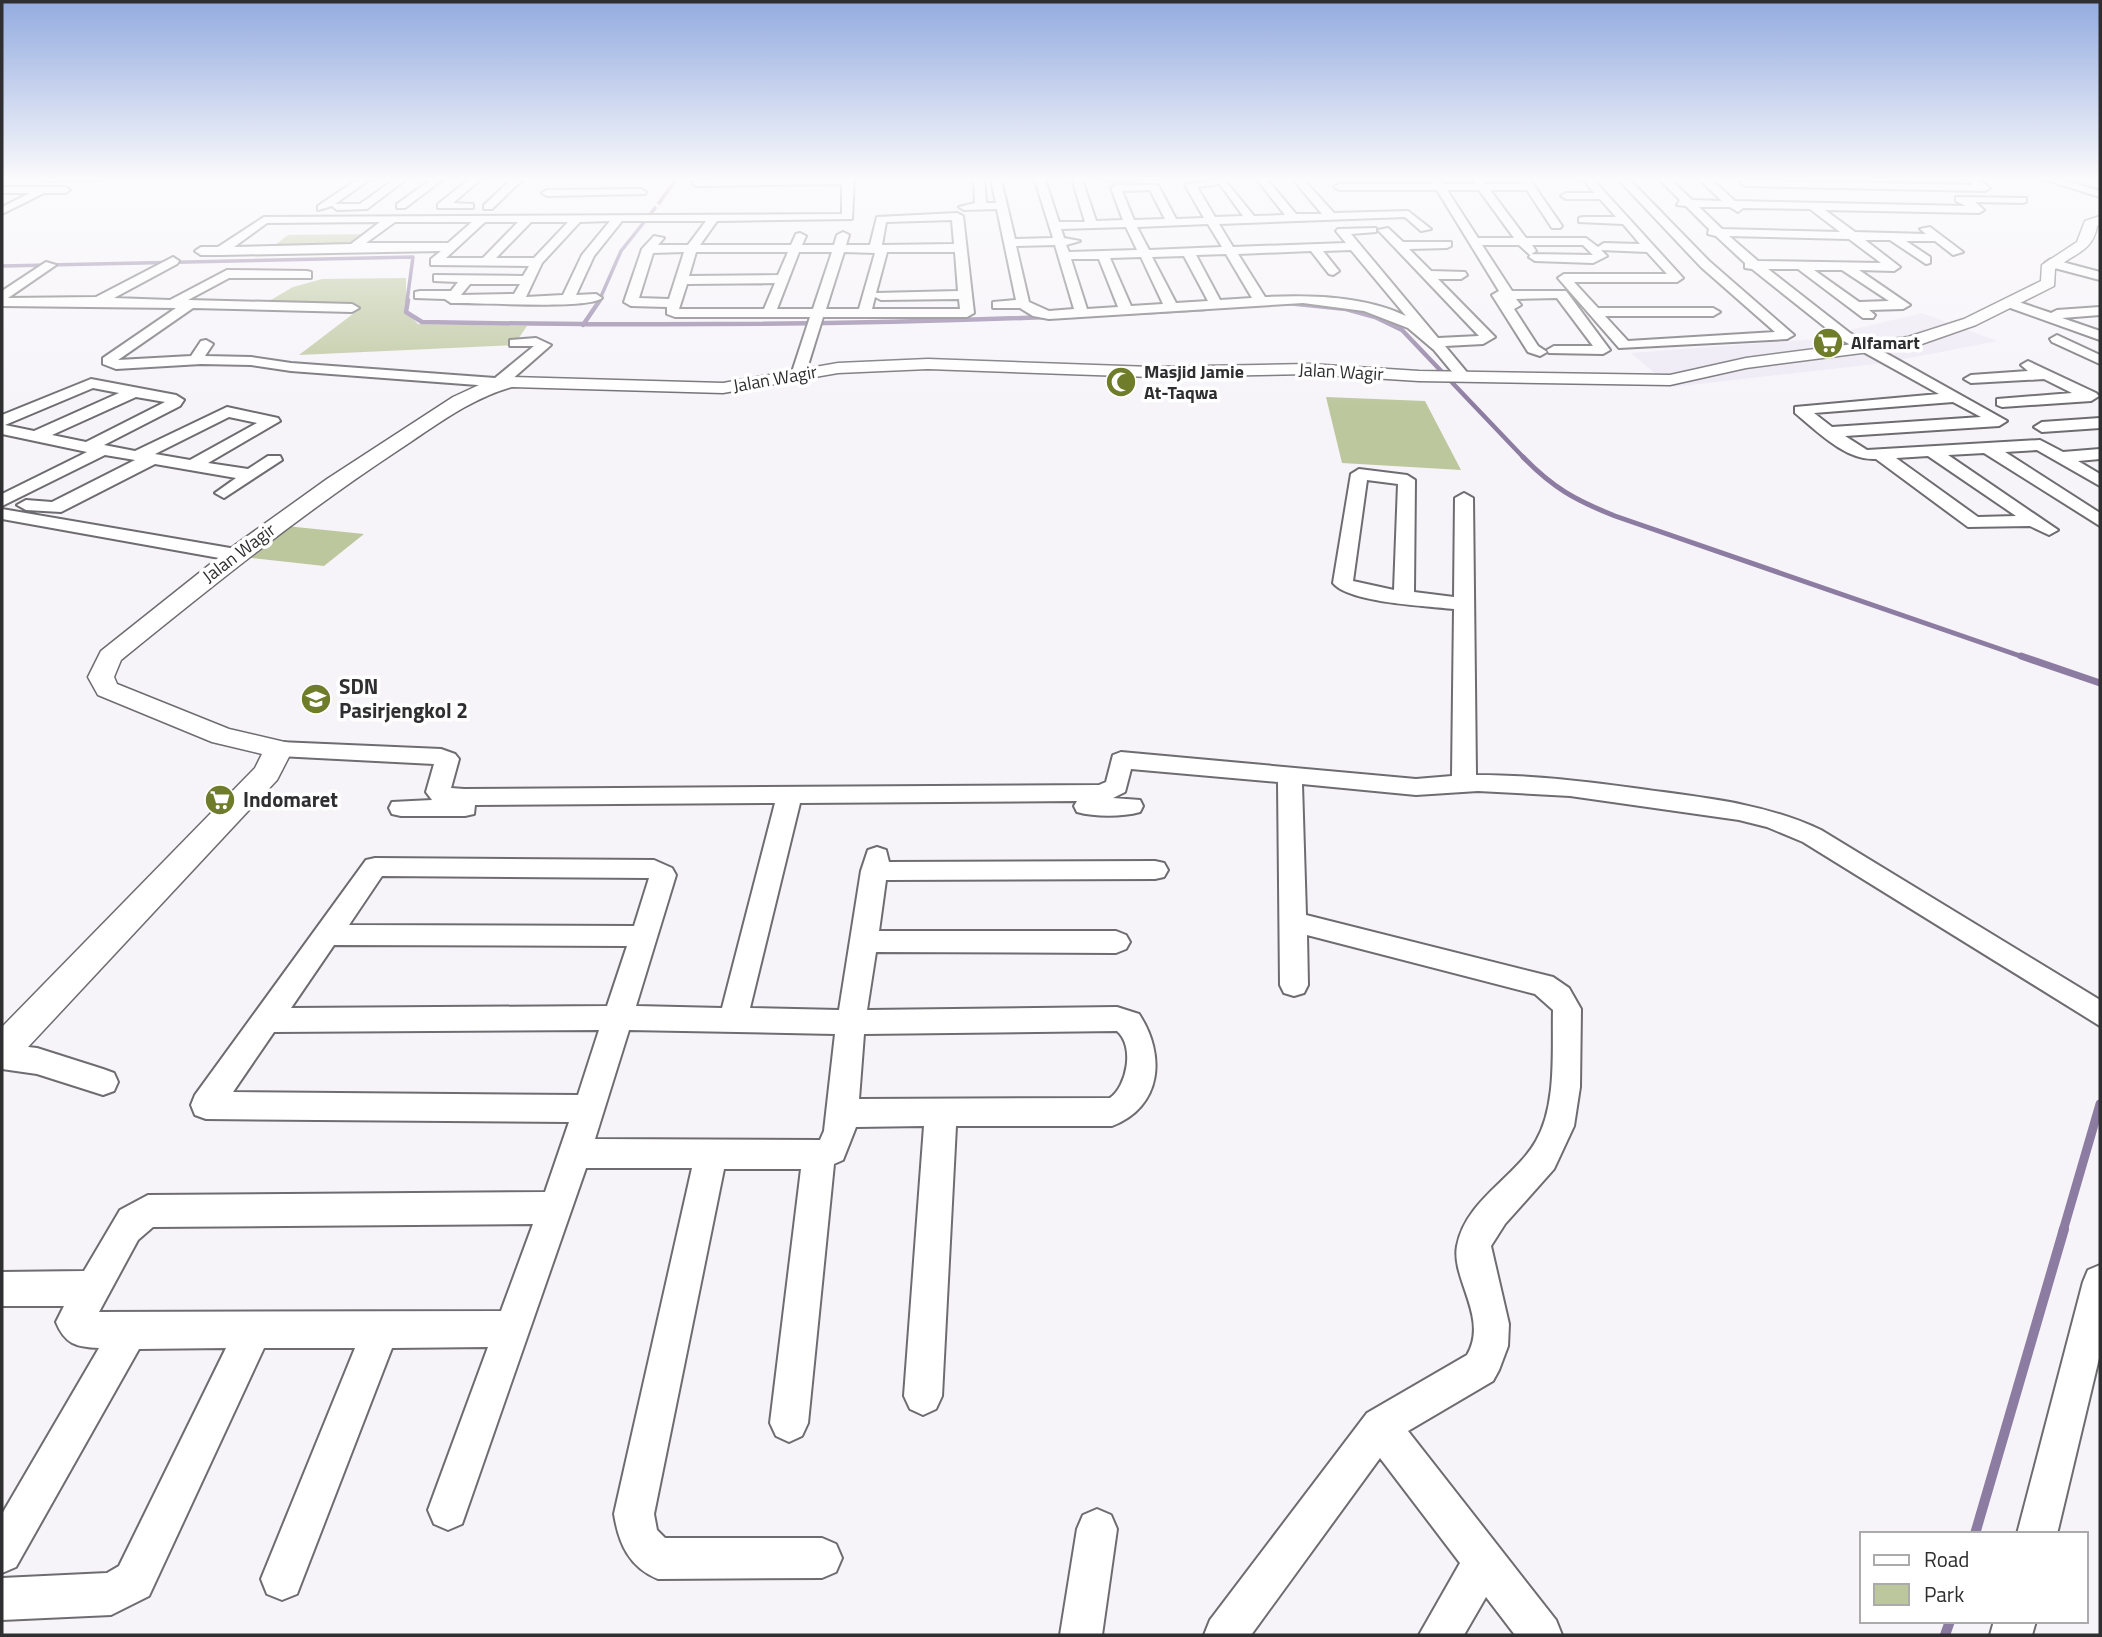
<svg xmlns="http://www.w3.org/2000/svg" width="2102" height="1637" font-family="'Titillium Web',sans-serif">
<rect width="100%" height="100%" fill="#f6f4f9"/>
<!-- built -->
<path fill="#eee9f5" d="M1922 313 1997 341 1884 363 1671 387 1631 353 1857 336 1850 330Z"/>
<!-- green -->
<path fill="#bdc79e" d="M369 234 352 247 271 248 288 235Z
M406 278V312L418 324 527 326 514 345 299 355 358 310 257 308 293 287 322 279Z
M1326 397 1425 401 1461 470 1342 463Z
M286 526 364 534 324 566 243 557Z"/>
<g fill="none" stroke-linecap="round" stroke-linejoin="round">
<!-- stream-far5 -->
<path stroke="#8d7ca1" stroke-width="3.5" d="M659 203 678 177
M649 216 655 208
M2 266 413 257 407 301
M599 301 621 251 645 221"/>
<!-- stream-far4 -->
<path stroke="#8d7ca1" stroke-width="4.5" d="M408 300 406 312 422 322C683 327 944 325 1205 309
M1287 303 1346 309 1375 317 1402 330 1524 458
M583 325 600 300"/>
<!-- stream-far3 -->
<path stroke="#8d7ca1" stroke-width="5" d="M1523 457C1553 488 1575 500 1615 516L2026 658"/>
<!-- stream-far2 -->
<path stroke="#8d7ca1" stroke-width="7" d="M2021 656 2100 683"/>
<!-- stream-far1 -->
<path stroke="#8d7ca1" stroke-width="9" d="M2063 1231 2100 1104"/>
<!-- stream -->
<path stroke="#8d7ca1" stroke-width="10" d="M1975 1534 2064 1229
M1945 1635 1950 1621"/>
<!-- river -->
<path fill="#b59ed1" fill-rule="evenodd" d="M1095 177H1151C1142 186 1103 186 1095 177Z"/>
<!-- minor casing -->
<g stroke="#6e6c70" stroke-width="4">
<path id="minor" d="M40 177H101L96 180 44 181Z
M361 177H373L335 204H360L398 177H409L367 209 337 210 332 206 318 210V206Z
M435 177H446L405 208H397V204Z
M472 177H483L453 203 473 204V208H438V204Z
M514 177H525L492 209H484V205Z
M854 177 852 219 717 221 700 245H791L796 234 800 233 806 236 802 245H834L837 235 843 232 849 235 846 245H870L877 217 957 213 963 216 974 313 967 317H823L805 375 798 379 791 375 810 317H675L667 314V307L631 306 624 302 642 249 654 236 664 238 658 245H688L706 221H622L594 256 576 295 596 294 602 298C588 310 477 302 451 303L445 299 415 298V292L420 291H451L458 282 434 281V275L523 276 529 266 431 265V259L441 251 220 255H201L195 251 201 247H218L264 217 842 214V184L697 186 692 183 697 180ZM952 220 954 244 882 245 886 222ZM610 221 582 255 563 295 526 297 542 263 580 222ZM380 222 351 244 234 247 267 223ZM395 222H472L448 243H366ZM485 222H518L483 258H446ZM531 222H568L534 258H496ZM684 252 669 299 639 298 653 253ZM696 252H788L778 275 689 276ZM799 252H832L813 309H777ZM844 252 875 253 859 309H826ZM887 252H955L958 291 876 293ZM775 283 764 309H679L687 284ZM470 284H520L514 294 461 295ZM875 297 881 300 959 299 960 309H872Z
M974 177H984L986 203H996L991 180 996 177 1001 180 1015 239 1053 238 1034 177H1044L1059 222H1085L1073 182 1078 179 1083 182 1096 221 1123 220 1111 188 1116 185H1158L1176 219 1204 218 1185 185 1223 178 1254 216 1285 215 1255 177H1265L1296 214H1322L1291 177H1301L1334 213 1408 211 1431 229 1421 231 1405 217 1219 224 1233 247 1346 243 1336 231 1338 229 1376 228V232L1351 234 1438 338 1479 336 1378 230 1388 228 1403 242H1451V246L1447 248 1409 249 1431 271 1465 272 1467 275 1461 279H1438L1495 337 1483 344 1445 346 1470 376 1463 380 1458 379 1434 350 1408 328 1364 311 1303 303 1049 319 1033 316 1020 308H993V302L1016 300 997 209 964 210 959 207 975 203ZM1220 184 1243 216 1215 217 1197 187ZM1150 190 1165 219 1134 220 1122 191ZM1208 224 1222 247 1149 250 1137 227ZM1126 227 1137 250 1069 252 1066 245 1080 241 1064 238 1061 229ZM1055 245 1074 309 1049 311 1029 302 1016 246ZM1351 250 1406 316C1364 296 1311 295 1265 297L1238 254 1311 251 1329 274 1333 275 1339 271 1323 251ZM1226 254 1252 298 1220 300 1196 255ZM1184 256 1208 301 1176 303 1152 257ZM1141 257 1163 304 1131 306 1110 258ZM1071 259H1099L1118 307 1087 309Z
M1429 177H1439L1443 184H1475L1470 177H1480L1485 184H1522L1518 177H1528L1562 226 1560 228H1552L1527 190H1490L1526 238H1586L1598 247 1604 243 1640 244 1623 224 1579 222V218L1583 217H1616L1600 199H1566L1561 196 1566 193H1594L1581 177H1591L1683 278 1677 282H1574L1598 308H1713L1720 312 1713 316H1605L1628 341 1775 332 1701 267 1616 177H1627L1709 261 1794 335 1787 339 1619 348 1558 278 1564 274H1667L1647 252 1601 250 1607 256 1593 263 1535 261 1529 257 1531 254 1593 255 1583 245H1532L1536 251 1530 255 1519 245H1482L1512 291H1566L1610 350 1603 354 1549 353 1547 350 1554 346H1593L1557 298 1516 299 1521 305 1514 309 1538 346 1547 352 1540 356 1528 352 1492 295 1499 291 1437 190H1339L1334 187 1339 184H1433ZM1447 190H1479L1514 238H1478Z
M1657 177H1668L1692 200 1722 201 1697 177H1708L1735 201 1966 206 1956 201V197L2026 198V202L2022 203 1975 202 1984 210 1979 213 1825 210 1855 232 1926 234 1920 229 1930 227 1963 252 1953 255 1935 241H1906L1930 257V263L1926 264 1890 240H1865L1900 267 1894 271 1859 270 1910 305 1903 309 1869 310 1875 315 1873 318H1863L1798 269H1768L1850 333 2007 421 1999 426 1845 436 1867 450 2040 440 2063 452 2100 449V459L2078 461 2100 474V486L2037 450 2005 452 2100 513V526L1984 453 1948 455 2058 530 2049 535 2030 526 1968 527 1876 459C1846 461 1817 431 1795 413V407L1939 394 1840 339 1752 269 1745 268V263L1716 236 1708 234 1709 229 1686 206 1677 205 1680 200ZM1699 207H1730L1738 212 1743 208 1810 209 1840 232 1722 229ZM1729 236 1849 239 1881 263 1758 261ZM1814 270H1842L1889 301 1859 302ZM1953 402 1981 417 1832 427 1814 413ZM1928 456 2016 516 1978 517 1896 458Z
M1963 177H1975L1990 188 1985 191 1746 186 1741 183 1746 180 1973 185Z
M2037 177H2052L2100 191V197Z
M2 187H65L70 190 65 193H44L2 214V207L30 193H2Z
M641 189 646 192 645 194 547 196 542 193 547 190Z
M173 257 179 261 177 264 114 298 170 300 227 270 307 271 311 272V278H229L188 300 352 304 359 308 352 312 193 308 118 360 191 356 201 341 206 340 213 344 205 356 251 357 291 363 495 378 534 346H510V340L536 338 551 345 510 381 509 386 504 387 291 371 251 365 201 364 116 369 103 364V358L176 308 2 306V291L46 262 56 265 8 298 96 297Z
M2051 259 2100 272V280L2047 266 2045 263Z
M2010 299 2051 313 2057 310 2100 307V315L2062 318 2100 331V340L2005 306V300Z
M2057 335 2100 355V364L2052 342 2050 339Z
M2028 361 2096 393 2099 396 2091 401 2002 407 1997 405V399L2072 393 2044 379 1971 383 1964 379 1971 375 2028 371 2021 365Z
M91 379 176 395 184 400 180 406 104 445 135 451 227 407 278 418 280 421 208 463 248 469 268 456H280L282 460 224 498 215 493 236 478 155 464 61 512 26 510 17 505 26 500 52 502 135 460 105 455 2 506V494L87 452 2 434V415ZM93 388 119 393 34 431 5 425ZM136 397 165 402 86 442 52 435ZM229 417 257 423 190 460 155 454Z
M2100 418V428L2042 432 2034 427 2042 422Z
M1359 469 1407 475 1415 480 1414 592 1454 597 1455 498 1464 493 1473 498 1476 775C1534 775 1591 782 1648 790 1707 798 1766 804 1821 830L2100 1000V1026L1803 842 1767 827 1739 820 1570 796 1478 791 1416 795 1302 784 1306 915 1553 977 1569 988 1581 1009 1580 1087 1574 1126 1554 1169 1505 1224 1491 1246 1509 1324 1508 1346 1499 1370 1493 1381 1408 1431 1556 1620 1562 1635H1515L1486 1597 1464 1635H1419L1460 1563 1380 1458 1251 1635H1204L1210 1620 1367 1413 1467 1355C1489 1318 1451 1279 1457 1246 1466 1200 1514 1179 1536 1141 1557 1105 1552 1051 1553 1010L1535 994 1307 935 1308 985 1304 993 1294 996 1284 993 1280 985 1278 782 1131 769 1125 792 1113 798 1140 800 1143 806 1140 812C1122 817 1095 817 1077 812L1074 806 1077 801 800 803 750 1008 839 1010 861 871 868 850 877 847 886 850 889 862 1155 861 1164 863 1168 870 1164 877 1155 879 886 880 879 931H1116L1126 935 1130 942 1126 949 1116 953 876 952 867 1010 1117 1007 1139 1014C1166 1055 1162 1107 1112 1126H956L942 1396 936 1409 923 1415 910 1409 904 1396 924 1126 856 1127 843 1160 834 1164 808 1423 802 1436 789 1442 776 1436 770 1423 801 1169H724L654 1514 657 1530 665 1538H822L836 1544 842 1558 836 1572 822 1578 658 1579C629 1567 619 1544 614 1514L692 1168H586L462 1524 448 1530 434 1524 428 1510 488 1347 392 1348 297 1594 282 1600 267 1594 261 1579 355 1348H264L149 1596 111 1615 2 1620V1578L107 1573 119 1566 226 1348 139 1349 16 1567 2 1573V1514L99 1348C76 1347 65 1344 56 1322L64 1306H2V1272L84 1271 120 1210 148 1195 545 1192 569 1122 206 1119 195 1115 191 1105 195 1095 366 860 375 858 654 860 672 868 676 875 636 1006 722 1008 775 803 475 805 474 814 465 816H401L392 814 389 808 392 802 432 800 426 792 434 764 279 756 271 754 268 749 271 744 279 742 441 749 455 754 459 759 451 788 464 789 1099 785 1106 782 1113 755 1121 752 1416 779 1452 776 1454 609C1428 606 1349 603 1333 583L1351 474ZM1367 480 1398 484 1394 590 1353 581ZM382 876 649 878 634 926 349 925ZM334 945 627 946 607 1006 291 1008ZM599 1030 578 1095 233 1092 274 1032ZM629 1030 835 1034 824 1131 820 1140 595 1139ZM1117 1031C1135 1046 1127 1086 1110 1098L859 1099 864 1034ZM533 1224 501 1311 99 1312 138 1240 153 1227Z
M2 509 236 549 245 555 236 561 2 519Z
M2 1044 37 1048 103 1069 114 1073 118 1082 114 1091 103 1095 37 1074 2 1069Z
M2100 1265V1354L2057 1534H2017L2083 1282 2088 1270Z
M1097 1509 1111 1515 1117 1529 1102 1635H1060L1077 1529 1083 1515Z
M1994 1621H2036L2032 1635H1990Z"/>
</g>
<!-- tertiary casing -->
<g stroke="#6e6c70" stroke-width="3">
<path id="tertiary" d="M2100 216V225L2097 226C2093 252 2072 254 2055 269L2054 286 1976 325 1916 346 1746 368 1670 385 1419 381 1309 374 1152 377 928 369 838 373 723 393 512 387C469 399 434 427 397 451 300 515 211 587 121 660L114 677 117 684 229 729 289 743 293 749 277 780 15 1061 2 1065V1027L255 768 262 754 212 742 98 695 88 677 101 651 228 550 327 479 453 397 479 385 512 377 723 383 838 363 928 359 1152 367 1309 364 1419 371 1670 375 1746 358 1908 337 1964 319 2041 281 2042 265 2077 242 2085 221Z"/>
</g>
<!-- minor -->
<use href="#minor" fill="#fff" fill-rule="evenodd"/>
<!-- tertiary -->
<use href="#tertiary" fill="#fff" fill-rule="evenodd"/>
</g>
<!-- sky -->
<linearGradient id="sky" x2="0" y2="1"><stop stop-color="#93abdf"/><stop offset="0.44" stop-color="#fbfafc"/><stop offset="1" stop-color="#fbfafc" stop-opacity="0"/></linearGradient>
<rect width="2102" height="406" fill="url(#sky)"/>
<!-- icons -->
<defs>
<g id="supermarket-disc" transform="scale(1.575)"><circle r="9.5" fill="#6f7d2b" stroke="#fff"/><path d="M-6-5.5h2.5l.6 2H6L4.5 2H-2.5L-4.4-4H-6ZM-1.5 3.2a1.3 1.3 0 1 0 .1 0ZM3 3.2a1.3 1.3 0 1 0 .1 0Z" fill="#fff"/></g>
<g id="mosque-disc" transform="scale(1.575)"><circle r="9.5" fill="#6f7d2b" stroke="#fff"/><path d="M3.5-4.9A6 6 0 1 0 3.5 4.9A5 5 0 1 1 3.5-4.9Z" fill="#fff"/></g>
<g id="school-disc" transform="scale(1.575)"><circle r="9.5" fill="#6f7d2b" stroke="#fff"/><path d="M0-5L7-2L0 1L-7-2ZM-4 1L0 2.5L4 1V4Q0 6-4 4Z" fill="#fff"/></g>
</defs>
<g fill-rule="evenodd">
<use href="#supermarket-disc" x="1828" y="343"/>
<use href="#mosque-disc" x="1121" y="382"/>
<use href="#school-disc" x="316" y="699"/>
<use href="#supermarket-disc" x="220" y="800"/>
</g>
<g text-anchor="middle" stroke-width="7" stroke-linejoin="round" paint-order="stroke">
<!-- far-poi labels -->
<g font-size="18" font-weight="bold" fill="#2f2e30" stroke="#fff" text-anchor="start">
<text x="1851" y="349">Alfamart</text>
<text x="1144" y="378">Masjid Jamie<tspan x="1144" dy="21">At-Taqwa</tspan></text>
</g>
<!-- far-street labels -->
<g font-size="18" fill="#2f2e30" stroke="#fff">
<text transform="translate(1341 372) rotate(3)" y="6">Jalan Wagir</text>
<text transform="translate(775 379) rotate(-10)" y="6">Jalan Wagir</text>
<text transform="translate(239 553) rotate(-37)" y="6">Jalan Wagir</text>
</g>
<!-- poi labels -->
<g font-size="21" font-weight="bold" fill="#2f2e30" stroke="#fff" text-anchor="start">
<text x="339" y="694">SDN<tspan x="339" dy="24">Pasirjengkol 2</tspan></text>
<text x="243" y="807">Indomaret</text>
</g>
</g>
<!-- border -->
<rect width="2102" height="1637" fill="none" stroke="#2f2e30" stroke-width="7"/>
<!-- legend -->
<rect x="1860" y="1532" width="228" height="91" fill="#ffffff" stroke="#acabac" stroke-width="2"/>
<rect x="1874" y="1555" width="35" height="10" fill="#ffffff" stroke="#acabac" stroke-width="2"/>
<text x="1924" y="1567" font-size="21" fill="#2f2e30">Road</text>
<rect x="1874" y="1584" width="35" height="21" fill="#bdc79e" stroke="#acabac" stroke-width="2"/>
<text x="1924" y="1602" font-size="21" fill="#2f2e30">Park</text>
</svg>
